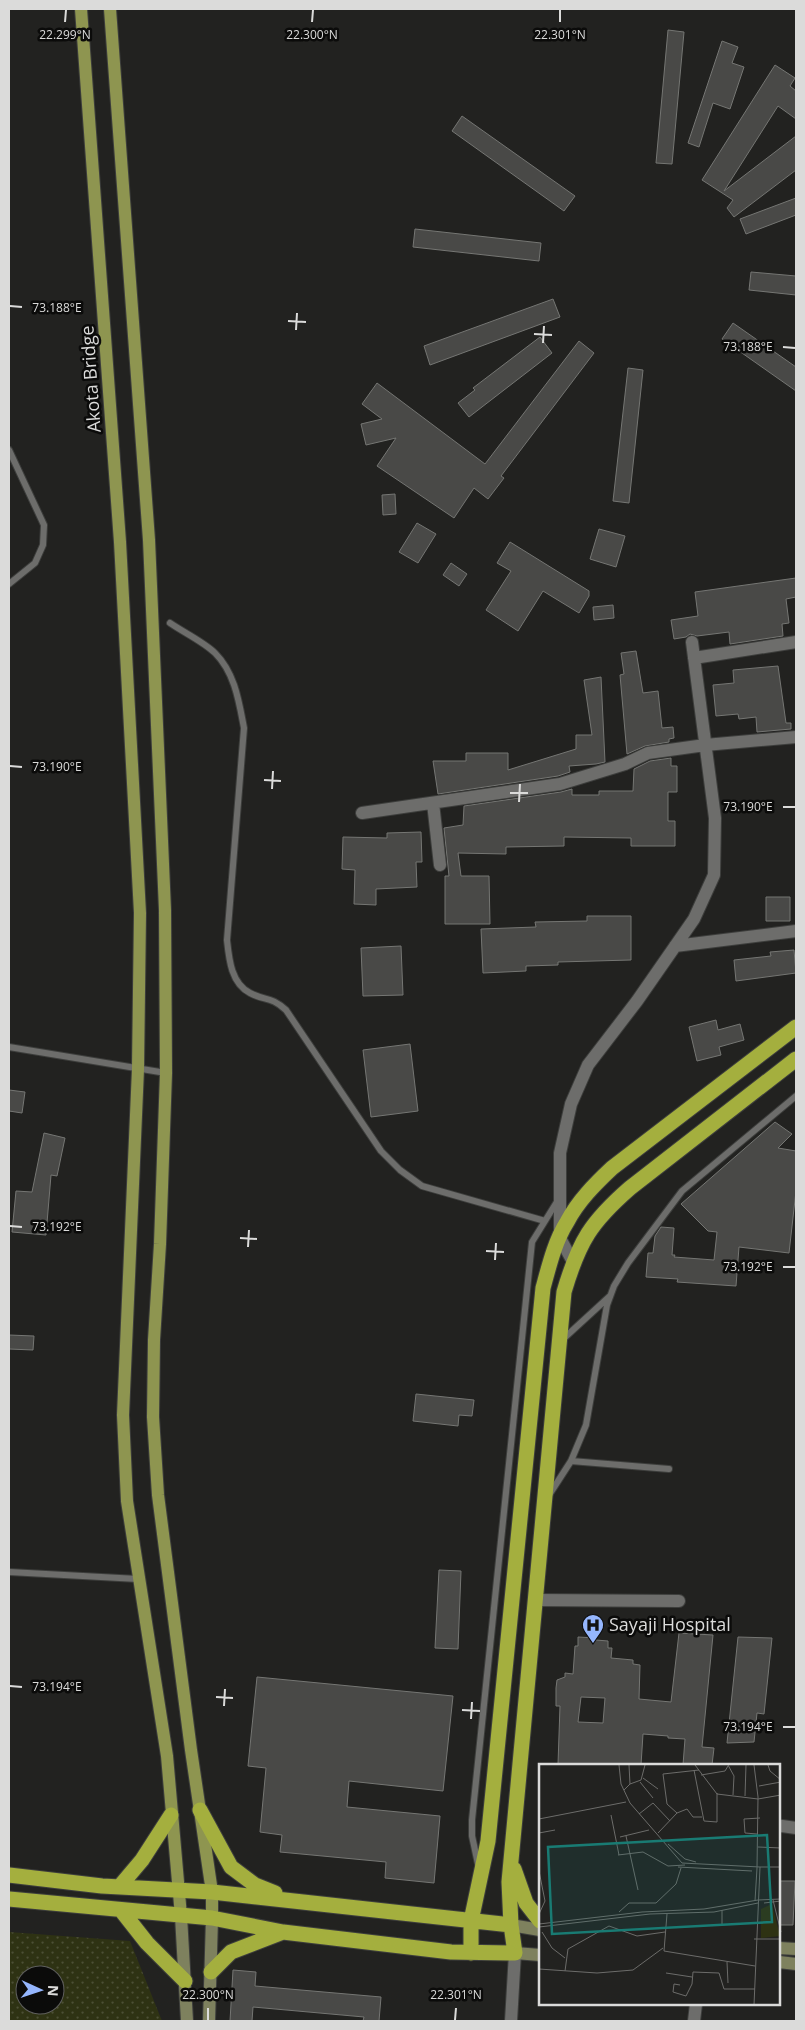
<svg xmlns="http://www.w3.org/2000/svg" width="805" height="2030" font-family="'Open Sans',sans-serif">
<defs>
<pattern id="green-dots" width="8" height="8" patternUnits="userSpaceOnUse" patternTransform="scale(1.25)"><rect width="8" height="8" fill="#2e3213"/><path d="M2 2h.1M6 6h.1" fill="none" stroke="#4c4f35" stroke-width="1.8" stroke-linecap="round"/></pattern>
</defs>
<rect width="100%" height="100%" fill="#222220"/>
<!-- green -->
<path fill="url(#green-dots)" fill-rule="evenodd" d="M9 1932 130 1941 162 2021H9ZM25 1975H55V2005H25Z"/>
<!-- building -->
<path fill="#494947" stroke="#757673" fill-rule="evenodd" d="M668 30 684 32 672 164 656 163Z
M722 41 738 47 732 63 744 67 730 109 713 103 699 147 688 143Z
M775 65 795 78 790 86 796 91V119L778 106 724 191 796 136V170L734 217 727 208 733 200 702 180Z
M462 116 575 196 564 211 452 131Z
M796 198V215L746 234 740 219Z
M415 229 541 243 539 261 413 247Z
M751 272 796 276V295L749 290Z
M553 299 560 317 430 365 424 346Z
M733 323 796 367V391L722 339Z
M540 337 552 353 469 417 458 403 475 390 473 388Z
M579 341 594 353 501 476 504 478 488 499 474 488 454 518 377 466 396 438 366 445 361 424 382 419 362 404 377 383 485 464Z
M628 368 643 370 629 503 613 501Z
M395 494 396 514 383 515 382 495Z
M417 523 436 534 418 563 399 552Z
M599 529 625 536 616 567 590 559Z
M510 542 589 591V596L579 613 543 591 518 631 486 610 511 571 497 563Z
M451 563 467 574 459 586 443 575Z
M796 578V597L786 599 789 623 782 624 783 636 730 644 729 632 697 636 690 634 686 637 674 639 671 620 698 616 695 592Z
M613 605 614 618 594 620 593 607Z
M636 651 643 693 658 691 662 728 673 727 674 738 669 739V742L645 746 627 754 620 675 624 674 621 653Z
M778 666 786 723H791V729L757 732 756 717 739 719 738 714 716 716 713 685 734 683 733 670Z
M601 677 605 762 596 764 569 766 570 772 558 776 438 794 433 761H466V753H508V770L576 749V735H592L584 680Z
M671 758V766H677V792H668V821H675V846H631V838L564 837V846L506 847V854L458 853 461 876H489L490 924H445V876H449L444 828 463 825 464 806 561 792 572 789V795H599V791H633L634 769 650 761Z
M421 832 422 862H416L417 887 376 889V905L354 904 355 870 342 869 343 837 387 838V833Z
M766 897H790V921H766Z
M587 916H631V960L558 962V965L526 966V971L483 973 481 929 536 927 535 922 587 921Z
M401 946 403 995 363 996 361 948Z
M794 950 796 973 736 981 734 960 771 956 770 952Z
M716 1020 718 1030 740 1024 744 1040 719 1047 721 1055 697 1061 689 1027Z
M410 1044 418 1111 371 1117 363 1050Z
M9 1090 25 1092 22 1113 9 1111Z
M775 1122 792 1134 778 1148 796 1151V1191L789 1253 739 1247 736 1286 677 1282 678 1279 646 1277 648 1253H653L655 1236 661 1227 674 1228 672 1255H675L674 1257 714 1260 717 1232 708 1231 681 1204Z
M44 1133 65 1138 57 1176 51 1175 46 1235 12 1232 16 1191 32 1192Z
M9 1335 34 1336 33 1350 9 1349Z
M416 1394 474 1400 472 1416 459 1415 458 1426 413 1421Z
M439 1570 461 1571 458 1649 435 1648Z
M679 1633 713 1635 702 1747 714 1748 712 1765H683L685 1739 668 1738V1736L643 1734 641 1765 558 1764 560 1706H556V1688L557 1680 565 1677V1673L573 1674 575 1646H578V1637L596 1638V1640L608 1641V1648H612L611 1658 633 1660V1664L640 1665 639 1699 671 1702ZM581 1697 605 1698 603 1723 578 1722Z
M738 1637 772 1638 764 1714 757 1713 754 1742 727 1743Z
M257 1677 453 1696 443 1791 349 1781 347 1807 440 1816 434 1883 385 1878 386 1862 280 1852 282 1835 260 1832 266 1768 248 1766Z
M779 1881H795L793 1925H779Z
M233 1970 256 1972 255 1986 381 1997 379 2021H363L364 2017 253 2007 252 2021H230Z"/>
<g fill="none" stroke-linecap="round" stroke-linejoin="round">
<!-- lane casing -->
<g stroke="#3d3e3c" stroke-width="8">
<path id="lane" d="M9 450 44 525 43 545 35 563 9 584
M170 623C183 632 204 642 215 653 235 673 239 702 244 728L227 940C229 959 231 983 250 993 265 1001 271 996 286 1010L381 1151 400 1170 422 1186 545 1221
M9 1047 166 1073
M562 1340 610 1296
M571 1461 669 1469
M549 1495 571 1461 586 1425 607 1305 614 1286 628 1263 682 1191 796 1096
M9 1572 138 1579
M478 1864 472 1836V1820L532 1242 558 1200"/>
</g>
<!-- street casing -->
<g stroke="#3d3e3c" stroke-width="14">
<path id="street" d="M694 658 796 642
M433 803 440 865
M362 813 560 784 625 764 648 753 705 745 796 737
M675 946 796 931
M573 1262 560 1238V1153L571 1104 588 1065 637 1001 694 919 714 875 715 818 692 642
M535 1600 679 1601
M782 1826 796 1828
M511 2021 515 1953
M694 2021 696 2004"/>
</g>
<!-- secondary casing -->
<g stroke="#3d3e3c" stroke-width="14">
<path id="secondary" d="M181 1916 187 2021
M511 1925 540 1930
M779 1948 796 1949
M515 1953 540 1955
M779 1962 796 1964
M209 2021 212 1918"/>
</g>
<!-- primary casing -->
<g stroke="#3d3e3c" stroke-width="14">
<path id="primary" d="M81 9 120 542 140 913 138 1069 123 1415 127 1501 167 1756 181 1916
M110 9 149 540 165 910 166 1073 160 1244 154 1340 153 1417 158 1495 191 1750 212 1892V1918"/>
</g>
<!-- highway casing -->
<g stroke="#3d3e3c" stroke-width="17">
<path id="highway" d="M200 1810 231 1867 255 1885 275 1893
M514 1869 526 1903 540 1921
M9 1875 102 1886 212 1892 511 1925
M120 1886 142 1860 171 1815
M9 1899 212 1918 283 1932 451 1952 515 1953 511 1925 509 1882 564 1292C579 1241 591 1222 630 1188L796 1059
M121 1910 147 1943 185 1981
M471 1953V1921L488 1841 543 1288C549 1266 555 1241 567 1222 578 1201 595 1184 612 1168L796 1027
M211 1972 231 1952 283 1932"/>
</g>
<!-- lane -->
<use href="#lane" stroke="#6d6d6b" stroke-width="6"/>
<!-- street -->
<use href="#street" stroke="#6d6d6b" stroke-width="12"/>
<!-- secondary -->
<use href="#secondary" stroke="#7e815e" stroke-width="12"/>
<!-- primary -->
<use href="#primary" stroke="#8e9550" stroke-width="12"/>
<!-- highway -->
<use href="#highway" stroke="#a4af3e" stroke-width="15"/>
</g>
<!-- ticks -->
<path fill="none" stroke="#dbdbda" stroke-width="2" d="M65 22 66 10M312 22 313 10M560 22V10M10 306 22 307M288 321 306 322M296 330 297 313M534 334 552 335M543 343 544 326M783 347 795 348M10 766 22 767M264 780 281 781M272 789 273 771M510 793H528M519 802 520 784M783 807H795M10 1226 22 1227M240 1238 257 1239M248 1247 249 1230M486 1251 504 1252M495 1260 496 1243M783 1267H795M10 1686 22 1687M216 1697 233 1698M224 1706 225 1689M462 1710 480 1711M471 1719 472 1702M783 1727H795M208 2020V2008M455 2020 456 2008"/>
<!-- icons -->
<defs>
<g id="hospital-pin" transform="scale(1.125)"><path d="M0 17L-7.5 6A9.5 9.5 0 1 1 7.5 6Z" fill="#95b6fd" stroke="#0b0b0a"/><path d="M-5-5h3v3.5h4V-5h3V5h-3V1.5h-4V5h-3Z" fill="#111"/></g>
</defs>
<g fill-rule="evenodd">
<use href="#hospital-pin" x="593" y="1625"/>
</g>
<g text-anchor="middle" stroke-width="5" stroke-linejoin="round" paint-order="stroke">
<!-- street labels -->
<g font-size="18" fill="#dbdbda" stroke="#0b0b0a">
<text transform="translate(91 379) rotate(-94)" y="6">Akota Bridge</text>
</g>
<!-- poi labels -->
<g font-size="18" fill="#dbdbda" stroke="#0b0b0a" text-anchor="start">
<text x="609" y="1631">Sayaji Hospital</text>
</g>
</g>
<!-- overview -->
<g transform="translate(539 1764)">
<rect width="241" height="241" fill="#222220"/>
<path d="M233 140 241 172 222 174V145Z" fill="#2e3213"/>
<path fill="none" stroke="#6c6c6a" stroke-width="1" d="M80 1 82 20 91 39 143 99 221 103 215 241M156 1 178 30 219 35 242 31M189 1 195 12 194 31M215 1 219 33 218 104M229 1 231 7 242 16M155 6 165 57 178 58V29M162 11 186 7 189 2M104 14 119 25M101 18 114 34M91 20 102 16 106 1M220 22 242 18M85 26 91 20 90 1M206 32 207 1M138 49 148 45 154 53H163M100 50 114 39 131 57M72 51 80 91M0 55 87 38M0 69 16 66M119 69 138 49 128 40 124 10 160 6M218 70 206 69 205 55 221 54M87 72 99 126M81 73 110 66M129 80 146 95 157 98M219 83 242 84M79 91 104 88 129 102 146 101M139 103 213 107M221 103H242M0 107 6 137 0 150M219 136 242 135M234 136 242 168M216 137 218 104M225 139 242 137M80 148 90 139H117L137 120 142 104M128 150 125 187 216 202M0 160 103 148 165 145 219 136M183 161V146M0 163 111 150 175 148 219 139M3 168 13 184 26 194M215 175H242M188 198 189 219M0 205 58 209 94 206 124 184M26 207 29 185 70 162 98 172 126 168M127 209 153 213M141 221 135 220 134 228 147 232 153 220 154 208 180 209 185 225H216"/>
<path fill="#197b73" fill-opacity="0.15" stroke="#197b73" stroke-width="2.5" d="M228 71 233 158 13 170 9 83Z"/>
<rect width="241" height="241" fill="none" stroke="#dbdbda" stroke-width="2.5"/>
</g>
<g font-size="12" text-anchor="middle" fill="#dbdbda" stroke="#0b0b0a" stroke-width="5" stroke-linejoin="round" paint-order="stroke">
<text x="65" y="39">22.299°N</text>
<text x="312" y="39">22.300°N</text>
<text x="560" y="39">22.301°N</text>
<text x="57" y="312">73.188°E</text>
<text x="748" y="351">73.188°E</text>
<text x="57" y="771">73.190°E</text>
<text x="748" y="811">73.190°E</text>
<text x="57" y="1231">73.192°E</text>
<text x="748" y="1271">73.192°E</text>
<text x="57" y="1691">73.194°E</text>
<text x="748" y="1731">73.194°E</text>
<text x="208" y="1999">22.300°N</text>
<text x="456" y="1999">22.301°N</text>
</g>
<!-- border -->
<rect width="805" height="2030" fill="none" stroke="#dbdbda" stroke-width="20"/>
<!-- north arrow -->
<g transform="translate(40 1990) rotate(93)"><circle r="24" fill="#0b0b0a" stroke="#5e5e5d"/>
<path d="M0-4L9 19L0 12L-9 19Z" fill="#95b6fd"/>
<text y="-8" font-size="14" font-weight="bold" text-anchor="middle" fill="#dbdbda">N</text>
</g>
</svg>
